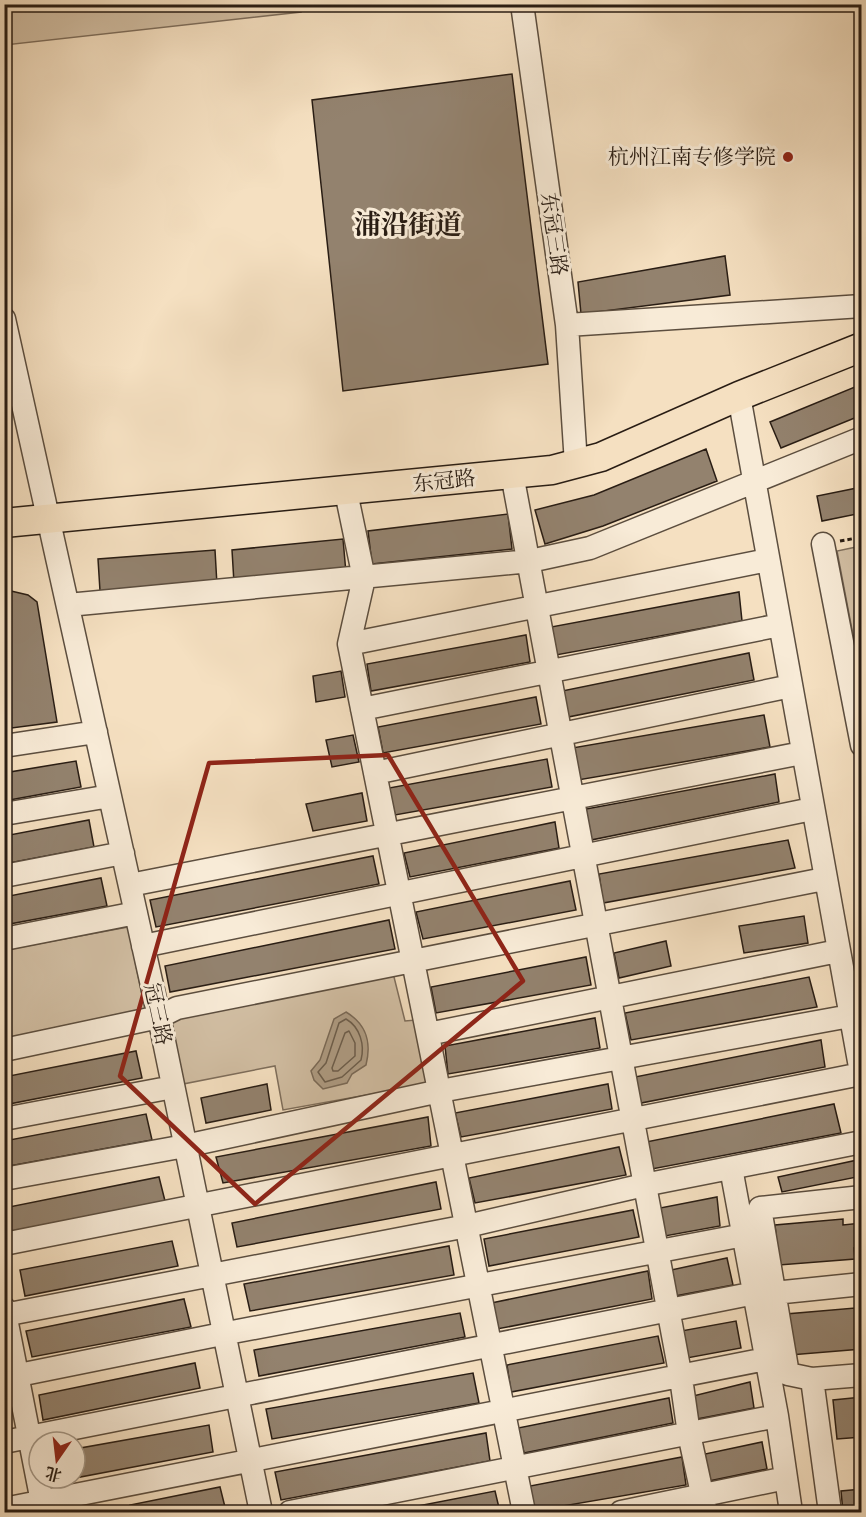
<svg xmlns="http://www.w3.org/2000/svg" width="866" height="1517" font-family="'IM FELL Great Primer','Noto Serif SC',serif">
<rect width="100%" height="100%" fill="#f5e0c1"/>
<filter id="stains"><feTurbulence type="fractalNoise" baseFrequency=".00333" numOctaves="4"/><feColorMatrix values="0 0 0 0 .2 0 0 0 0 .09 0 0 0 0 .02 0 0 0 .5 -.17"/></filter>
<radialGradient id="worn" r=".72"><stop offset=".6" stop-color="#630" stop-opacity="0"/><stop offset="1" stop-color="#630" stop-opacity=".3"/></radialGradient>
<!-- green -->
<path fill="#d2bfa4" stroke="#7e6e5c" stroke-width="1.5" d="M300 4 301 12 5 45V5Z
M861 546 862 655 857 656 837 551Z
M128 927 146 1014 5 1041V950Z
M393 973 405 1021 416 1020 428 1084 283 1110 275 1066 183 1084 169 1021 179 1015Z"/>
<!-- water -->
<path fill="#b09e86" stroke="#7a6a58" stroke-width="1.5" d="M346 1012C366 1024 372 1041 366 1065L352 1074 347 1083 323 1089 314 1080 311 1071 320 1060 334 1019Z"/>
<g fill="none" stroke-linecap="round" stroke-linejoin="round">
<!-- shore -->
<path stroke="#6c5e4d" stroke-width="1.5" d="M346 1019C360 1027 365 1045 361 1060L342 1077 325 1082 318 1072 326 1063 339 1023Z
M349 1031 355 1043V1056L338 1071H333L332 1068 345 1033Z"/>
</g>
<!-- building -->
<path fill="#93826e" stroke="#291d14" stroke-width="1.5" d="M512 74 548 364 343 391 312 100Z
M725 256 730 295 581 314 578 282Z
M862 384V415L781 448 770 422Z
M706 449 717 481 603 526 545 544 535 510 594 495Z
M862 487V513L822 521 817 496Z
M508 514 512 549 372 564 368 531Z
M343 539 346 573 234 583 232 550Z
M215 550 217 585 100 591 98 559Z
M11 591 28 595 37 602 57 722 4 729V592Z
M739 592 742 621 556 655 551 627Z
M526 635 530 662 371 691 367 664Z
M749 653 754 680 568 717 562 691Z
M341 671 345 697 316 702 313 676Z
M536 697 541 724 383 753 378 727Z
M764 715 770 747 578 780 572 748Z
M353 735 359 762 332 767 326 740Z
M547 759 552 787 395 815 389 788Z
M76 761 81 787 4 801V773Z
M775 774 779 802 591 840 586 809Z
M362 793 367 821 313 831 306 804Z
M89 820 94 847 4 864V836Z
M555 822 559 848 410 877 404 853Z
M788 840 795 868 603 903 599 874Z
M373 856 379 884 156 927 150 900Z
M101 878 107 906 4 925V897Z
M570 881 576 910 423 939 416 912Z
M804 916 808 943 744 953 739 926Z
M389 920 395 949 170 992 165 966Z
M666 941 671 966 619 978 614 953Z
M586 957 591 985 436 1013 431 987Z
M809 977 817 1007 631 1040 625 1013Z
M595 1018 600 1048 448 1074 445 1046Z
M821 1040 825 1067 641 1103 635 1077Z
M136 1051 142 1078 4 1105V1077Z
M267 1084 271 1110 206 1123 201 1098Z
M608 1084 612 1109 461 1137 455 1113Z
M834 1104 841 1133 652 1169 646 1142Z
M146 1114 152 1140 4 1167V1141Z
M428 1117 431 1146 223 1183 216 1157Z
M619 1147 626 1175 475 1203 469 1178Z
M862 1159V1176L782 1192 778 1177Z
M159 1177 165 1201 6 1233 4 1208Z
M436 1182 441 1209 237 1247 232 1223Z
M717 1197 720 1226 665 1236 660 1208Z
M633 1210 639 1237 489 1266 484 1239Z
M843 1219V1225L862 1223V1253L861 1247 854 1248 855 1259 779 1265 775 1225Z
M172 1241 178 1266 25 1296 20 1270Z
M449 1246 454 1275 250 1311 244 1284Z
M727 1258 733 1285 675 1296 671 1270Z
M648 1271 652 1299 497 1329 491 1303Z
M184 1299 191 1327 32 1357 26 1331Z
M855 1308V1314H862V1349L790 1355 786 1314Z
M460 1313 465 1337 259 1376 254 1350Z
M736 1321 741 1348 687 1358 681 1331Z
M658 1336 664 1363 511 1392 507 1365Z
M195 1363 200 1388 43 1420 39 1395Z
M473 1373 479 1403 272 1439 266 1409Z
M750 1382 754 1408 697 1419 693 1396Z
M862 1397V1437L837 1439 833 1400Z
M669 1398 673 1423 524 1453 518 1428Z
M209 1425 213 1452 75 1478V1449Z
M486 1433 490 1461 281 1500 275 1472Z
M762 1442 767 1469 709 1481 705 1454Z
M682 1457 686 1485 534 1511 530 1486Z
M220 1487 226 1511 131 1512 130 1505Z
M862 1489V1512H843L841 1491Z
M495 1491 500 1512H387Z
M770 1506 771 1512H735Z"/>
<g fill="none" stroke-linecap="round" stroke-linejoin="round">
<!-- minor casing -->
<g stroke="#5c4e3f" stroke-width="25">
<path id="minor" d="M522 4 567 325 576 464
M4 319 159 1017 261 1512
M567 325 862 306
M739 396 862 1078
M512 474 681 1378 689 1434 706 1512
M346 492 364 578 349 644 524 1512
M823 544 862 745
M68 605 530 561 590 548 862 438
M349 644 768 560
M362 709 780 625
M4 746 96 732
M375 773 791 686
M4 814 110 796
M4 876 123 853
M130 885 802 753
M4 939 136 913
M143 946 812 809
M428 1034 838 951
M4 1050 159 1017 177 1008 824 879
M4 1119 173 1087
M731 1168 777 1416 791 1512
M4 1179 185 1146 440 1091 850 1016
M4 1244 861 1074
M774 1293 862 1284
M4 1308 44 1512
M4 1315 467 1226 644 1185 862 1142
M4 1378 222 1334 744 1235
M812 1379 862 1375
M4 1442 755 1293
M4 1509 766 1359
M290 1512 777 1416
M621 1512 786 1478
M830 1512 812 1379 788 1374 760 1208 862 1197"/>
</g>
<!-- major casing -->
<g stroke="#291d14" stroke-width="31">
<path id="major" d="M4 523 552 470 601 457 739 396 862 347"/>
</g>
<!-- path -->
<path stroke="#291d14" stroke-width="3" stroke-dasharray="4.5 3" stroke-linecap="butt" d="M840 541 862 537"/>
<!-- minor -->
<use href="#minor" stroke="#f8ebd7" stroke-width="22"/>
<!-- major -->
<use href="#major" stroke="#f5e0c1" stroke-width="28"/>
</g>
<!-- marked area -->
<path fill="none" stroke="#8f2418" stroke-width="4.5" stroke-linejoin="round" d="M388 755 523 981 255 1204 120 1076 209 763Z"/>
<!-- markers -->
<circle fill="#8f2418" stroke="#f8ebd7" stroke-width="2" cx="788" cy="157" r="6"/>
<g text-anchor="middle" stroke-width="6" stroke-linejoin="round" paint-order="stroke">
<!-- poi labels -->
<g font-size="21" fill="#291d14" stroke="#f8ebd7" text-anchor="end">
<text x="776" y="164">杭州江南专修学院</text>
</g>
<!-- street labels -->
<g font-size="21" fill="#291d14" stroke="#f8ebd7">
<text transform="translate(554 234) rotate(82)" y="7">东冠三路</text>
<text transform="translate(444 481) rotate(-6)" y="7">东冠路</text>
<text transform="translate(158 1014) rotate(78)" y="7">冠三路</text>
</g>
<!-- district labels -->
<g font-size="27" font-weight="bold" fill="#291d14" stroke="#f8ebd7">
<text x="408" y="234">浦沿街道</text>
</g>
</g>
<!-- margin -->
<rect width="866" height="1517" fill="none" stroke="#f5e0c1" stroke-width="24"/>
<rect x="6" y="6" width="854" height="1505" fill="none" stroke="#291d14" stroke-width="3"/>
<rect x="12" y="12" width="842" height="1493" fill="none" stroke="#291d14" stroke-width="1.5"/>
<!-- north arrow -->
<g transform="translate(57 1460) rotate(194)"><circle r="28" fill="#f8ebd7" stroke="#a59989" stroke-width="1.5"/>
<path d="M0-4.5L10 22L0 15L-10 22Z" fill="#8f2418"/>
<text y="-9" font-size="16" font-weight="bold" text-anchor="middle" fill="#291d14">北</text>
</g>
<rect width="100%" height="100%" filter="url(#stains)"/>
<rect width="100%" height="100%" fill="url(#worn)"/>
</svg>
